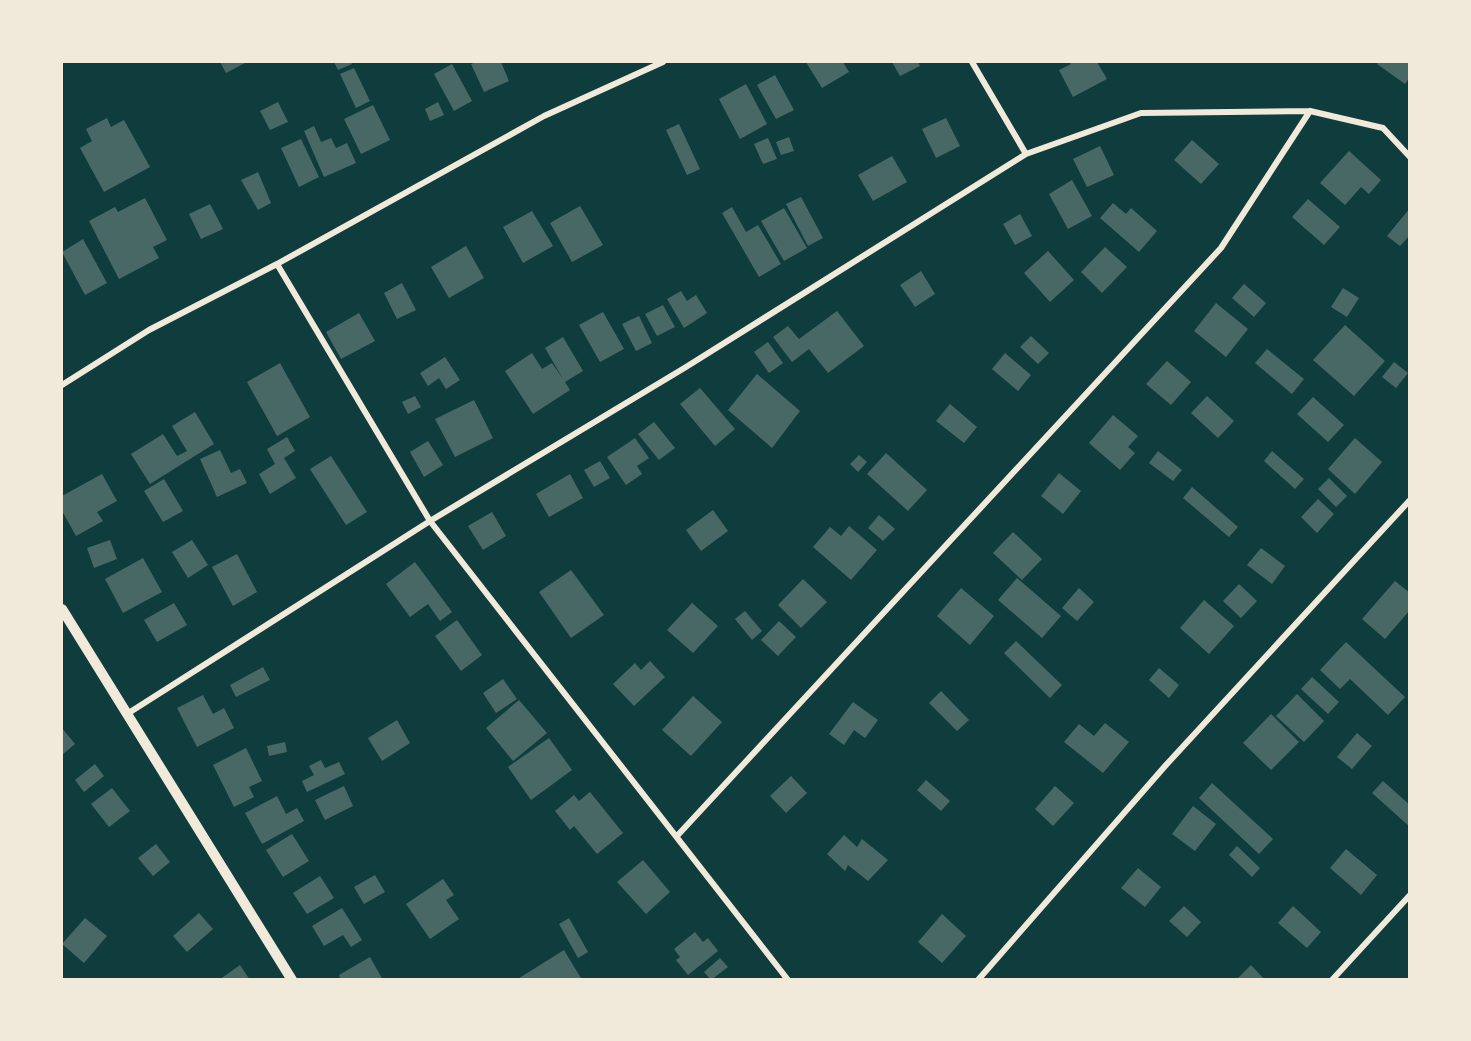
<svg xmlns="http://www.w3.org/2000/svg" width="1471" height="1041" font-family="Montserrat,sans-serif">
<rect width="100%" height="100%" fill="#0f3d3e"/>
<!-- building -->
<path fill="#486865" d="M220 62H247L226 73Z
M334 62H351L352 64 338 70Z
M476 62H501L509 81 484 92 471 64Z
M806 62H843L849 72 822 88Z
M892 62H918L920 66 900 76Z
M1069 62H1097L1107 79 1073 97 1059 70 1071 64Z
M1379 62H1410V77L1405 84 1377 64Z
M452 64 472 101 454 111 434 74Z
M354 68 370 101 356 108 340 74Z
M775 75 794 110 776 119 757 85Z
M746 84 767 124 740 139 719 99Z
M278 102 288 122 270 130 260 111Z
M438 102 444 115 430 121 425 109Z
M373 105 390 140 361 154 344 119Z
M107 118 111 127 124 120 150 167 104 192 80 148 92 141 86 129Z
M946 118 960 146 936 158 922 129Z
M679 124 700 169 687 175 666 130Z
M314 126 321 142 331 138 336 148 347 143 356 163 324 177 304 131Z
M789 137 794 151 781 155 776 142Z
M768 138 777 159 763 164 754 144Z
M301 139 319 177 299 187 281 148Z
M1192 140 1219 164 1201 184 1174 160Z
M1100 146 1114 175 1087 187 1073 159Z
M1349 151 1381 180 1369 194 1361 187 1345 205 1320 183Z
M892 156 907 182 873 201 858 175Z
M258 172 271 203 258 210 241 180Z
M1072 180 1092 216 1068 229 1049 194Z
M801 197 823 238 808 246 786 204Z
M145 198 167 240 153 247 159 258 119 279 89 221 115 207 118 212Z
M1308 199 1340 227 1324 245 1292 217Z
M1113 203 1126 214 1131 208 1157 231 1139 252 1100 218Z
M210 204 223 229 201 239 189 214Z
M580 206 603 245 572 262 550 223Z
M732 207 746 232 758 225 781 264 759 277 722 213Z
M784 208 807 248 784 261 761 221Z
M1410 208V235L1400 246 1387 236Z
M532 211 553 246 523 263 503 227Z
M1020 214 1032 236 1015 245 1003 224Z
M83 239 107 283 85 295 62 252Z
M466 246 484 278 449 298 431 267Z
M1105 247 1127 267 1102 293 1081 272Z
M1048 251 1074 280 1050 302 1024 273Z
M921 271 935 294 915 307 900 285Z
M402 283 416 310 397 319 384 293Z
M1244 284 1266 303 1254 317 1232 298Z
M1343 288 1359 298 1347 317 1331 307Z
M681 291 687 301 696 295 707 313 684 328 667 299Z
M1216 303 1248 329 1226 357 1194 331Z
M663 305 675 327 657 336 645 314Z
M837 311 864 346 828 373 809 349 792 362 773 337 788 326 799 339Z
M603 312 624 349 600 362 579 325Z
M359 313 375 341 341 359 326 332Z
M639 316 652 343 636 351 622 324Z
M1345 325 1385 361 1354 396 1313 360Z
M1031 336 1049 353 1038 364 1020 347Z
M563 337 583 371 565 382 570 390 533 414 505 371 532 353 542 369 552 363 563 379 545 348Z
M768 342 783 363 769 373 754 352Z
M1267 349 1304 379 1292 394 1255 363Z
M1005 353 1031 375 1018 391 992 369Z
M445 357 460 380 446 389 439 378 428 386 420 373Z
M1167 361 1191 382 1171 405 1146 384Z
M1394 362 1408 373 1396 388 1382 377Z
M280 363 310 417 277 436 247 382Z
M757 374 800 411 772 448 728 410Z
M700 388 735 429 715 446 680 404Z
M415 396 421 407 408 414 402 402Z
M1207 396 1234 421 1218 438 1191 413Z
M1313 397 1344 425 1328 442 1297 414Z
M474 400 493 438 455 457 435 419Z
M950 404 977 427 964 443 936 421Z
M195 412 214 444 150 484 131 454 163 434 177 456 187 451 172 426Z
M1113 415 1138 436 1128 447 1135 453 1120 470 1089 443Z
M654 422 675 448 659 460 638 434Z
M287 437 295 451 284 458 296 478 270 494 259 474 275 464 267 449Z
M635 438 649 458 637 466 642 474 626 485 607 457Z
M1355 438 1382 462 1355 494 1328 469Z
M428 441 443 465 424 477 410 452Z
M220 450 231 473 240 469 247 483 217 497 200 459Z
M1158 451 1182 470 1173 481 1149 463Z
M1272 451 1304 479 1295 489 1264 461Z
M886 453 927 490 908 511 867 474Z
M859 455 867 462 858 472 850 464Z
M331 456 367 512 346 525 310 469Z
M600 461 610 478 594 487 584 470Z
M1059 473 1081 491 1063 514 1041 496Z
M102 474 117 501 97 512 103 521 76 536 62 511V496Z
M570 474 583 498 549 517 536 494Z
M1329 478 1347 496 1336 507 1318 489Z
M164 479 183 511 163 522 144 491Z
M1192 487 1238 527 1229 537 1183 498Z
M1318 499 1334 514 1317 533 1301 517Z
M713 510 728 531 701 551 686 530Z
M492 512 506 536 483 550 468 526Z
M879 515 895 529 883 541 868 528Z
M849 526 877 550 851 580 813 547 830 527 841 536Z
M1013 532 1042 559 1022 580 993 553Z
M110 540 117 559 94 568 87 548Z
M192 540 208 565 188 578 172 552Z
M1261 548 1285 566 1272 584 1247 565Z
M237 554 257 592 233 606 212 567Z
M143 558 162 592 123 613 105 579Z
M415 562 452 612 440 621 428 604 410 617 386 584Z
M571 570 604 615 571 638 539 592Z
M1017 578 1061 616 1042 638 998 600Z
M803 579 827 602 801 628 778 605Z
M1395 581 1410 593V610L1385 639 1362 619Z
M1239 584 1257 601 1241 618 1223 601Z
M961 588 994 616 970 645 937 616Z
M1079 588 1094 602 1077 621 1062 608Z
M1204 600 1234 626 1209 654 1180 628Z
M174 603 187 625 157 642 144 620Z
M692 603 718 626 693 653 667 630Z
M745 611 762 631 752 640 735 619Z
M457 620 482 655 461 671 435 636Z
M779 621 796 637 778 656 761 640Z
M1016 641 1062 685 1050 698 1004 653Z
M1346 642 1405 697 1388 715 1350 679 1340 689 1320 670Z
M650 661 665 677 634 706 613 684 635 663 641 670Z
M263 667 270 680 236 697 230 685Z
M1159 668 1179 685 1169 698 1149 680Z
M1312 677 1339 702 1328 714 1301 689Z
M503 679 517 699 496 713 483 693Z
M941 691 969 720 957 731 929 703Z
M1297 694 1324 721 1304 742 1276 716Z
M203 695 213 714 224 708 234 728 197 747 177 708Z
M693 696 722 722 691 756 662 730Z
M519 700 547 733 513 761 486 728Z
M853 702 878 720 865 738 854 730 844 745 829 734Z
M1271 714 1299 742 1271 770 1243 743Z
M397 720 410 743 382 761 368 738Z
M1105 723 1129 742 1103 773 1064 742 1079 724 1094 736Z
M62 728 75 744 62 755Z
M1357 733 1372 746 1352 769 1337 757Z
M549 738 572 770 531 800 508 767Z
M285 742 287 752 269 756 267 746Z
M246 748 262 781 249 787 254 797 234 807 213 765Z
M321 760 325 768 339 762 345 774 307 792 302 781 314 775 309 766Z
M95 764 104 776 84 792 75 780Z
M791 776 807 793 786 813 770 796Z
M926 780 950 801 941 811 917 790Z
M1383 781 1410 805V827L1372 793Z
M1212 783 1273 839 1259 854 1199 798Z
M344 786 353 806 325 820 315 800Z
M1055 786 1074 803 1053 826 1035 809Z
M112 788 130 811 109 827 91 804Z
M590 792 623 833 597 854 574 826 570 830 555 811 574 795 579 801Z
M277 796 286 814 297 808 304 821 262 844 245 813Z
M1193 806 1216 824 1195 851 1172 834Z
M292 834 309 861 283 877 266 850Z
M844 835 857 847 862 839 888 860 868 881 848 865 845 871 827 854Z
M156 844 170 862 153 876 138 858Z
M1237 846 1260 868 1252 877 1229 855Z
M1346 849 1377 875 1361 895 1330 868Z
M643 860 670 892 646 914 617 882Z
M1138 868 1161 887 1145 907 1121 888Z
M375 875 385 892 364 904 354 887Z
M320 876 334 898 307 914 293 893Z
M443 879 454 895 446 900 459 919 430 939 406 904Z
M1184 906 1201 922 1187 937 1169 921Z
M1293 906 1321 932 1307 948 1278 923Z
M342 908 362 940 351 947 343 935 324 946 312 926Z
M199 913 213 929 187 952 173 936Z
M942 914 966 936 942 963 918 942Z
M85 918 107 936 84 963 62 944Z
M569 918 588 952 578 958 559 924Z
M695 932 703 942 708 938 718 951 688 975 676 960 680 957 674 949Z
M564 950 582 980H516Z
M370 957 383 980H341L339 975Z
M720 958 728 967 711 980 704 972Z
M240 965 250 980H219Z
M1251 965 1265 980H1236Z"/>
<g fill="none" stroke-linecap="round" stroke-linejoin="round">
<!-- minor -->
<path stroke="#f1e9da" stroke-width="6" d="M972 62 1026 154
M277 264 430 521 788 980
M62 385 149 330 277 264 544 116 663 62
M127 714 430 521 686 367 1026 154 1141 113 1310 111 1383 128 1410 157
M677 836 1221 248 1310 111
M978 980 1166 765 1410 500
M1332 980 1410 895"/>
<!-- tertiary -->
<path stroke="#f1e9da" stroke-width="10" d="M62 609 292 980"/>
</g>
<!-- border -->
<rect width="1471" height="1041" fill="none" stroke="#f1e9da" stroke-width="126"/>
</svg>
